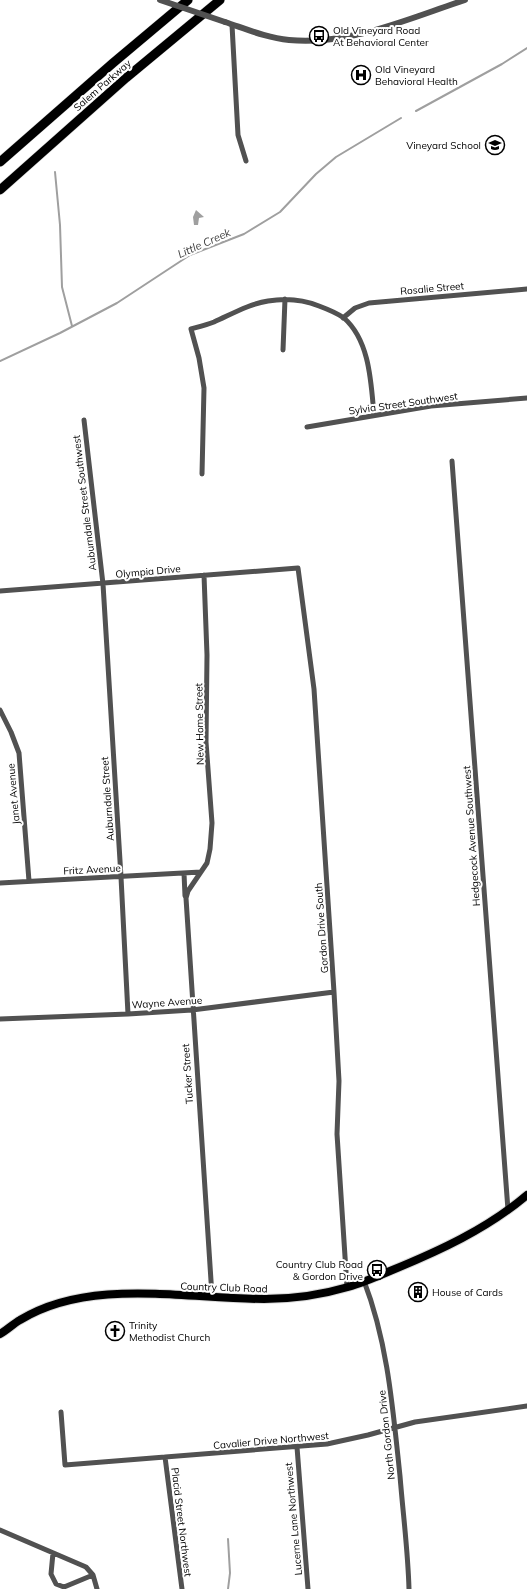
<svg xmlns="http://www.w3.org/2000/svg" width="527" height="1589" font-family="Mulish,sans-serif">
<rect width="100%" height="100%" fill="#fff"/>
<!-- water -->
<path fill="#9f9f9f" d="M196 210 204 217 199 218 198 225H194L193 217Z"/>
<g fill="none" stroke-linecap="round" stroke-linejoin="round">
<!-- stream -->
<path stroke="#9f9f9f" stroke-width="2" d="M416 111 502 64 527 48
M55 172 60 225 62 287 72 326
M0 361 60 333 117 303 190 255 244 234 280 212 316 174 336 157 401 118
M228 1589 230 1573 228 1539"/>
<!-- primary casing -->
<g stroke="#dbdbdb" stroke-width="10">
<path id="primary" d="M0 1334C7 1330 13 1324 20 1320 90 1277 186 1299 264 1299 291 1299 321 1295 348 1287 362 1283 376 1277 390 1271 439 1251 487 1229 527 1195"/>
</g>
<!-- motorway casing -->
<g stroke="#dbdbdb" stroke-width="10">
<path id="motorway" d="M0 162 113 63 188 0
M0 190 126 78 220 0"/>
</g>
<!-- minor -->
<path stroke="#515151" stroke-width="5" d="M232 25 238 135 246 161
M343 318 355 308 369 303 527 289
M283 350 285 299
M84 420 103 584 121 877 128 1014
M307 427 431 406 527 398
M452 461 508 1210
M202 474 204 388 199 358 191 329C198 327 206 325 214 322 232 314 249 304 268 301 285 298 304 300 319 306 327 309 337 313 344 318 370 341 371 383 374 415
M204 575 207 655 206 742 212 823 210 849 207 863 188 891 186 898 212 1296
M0 591 298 568 314 689 334 992 339 1081 337 1134 347 1287
M0 710 11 732 19 753 29 881
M184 873 185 896
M0 883 201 872
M0 1019 128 1014 192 1010 334 992
M364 1281C388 1343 393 1411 400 1476 403 1514 408 1551 409 1589
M61 1412 65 1465 327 1444 368 1435 415 1422 527 1406
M297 1447 308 1589
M165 1457 182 1589
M0 1530 86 1567 93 1575 97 1589
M53 1553 51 1574 56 1584 64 1587 93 1575"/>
<!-- tertiary -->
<path stroke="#515151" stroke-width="6" d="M225 22C246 29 267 38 289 40 349 46 410 18 465 0"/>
<!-- primary -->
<use href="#primary" stroke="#000" stroke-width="8"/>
<!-- motorway -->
<use href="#motorway" stroke="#000" stroke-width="9"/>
<!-- tertiary-bridge -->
<path stroke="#515151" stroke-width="6" d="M160 0 225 22"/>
</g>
<!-- icons -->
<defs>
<g id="bus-ring" transform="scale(1)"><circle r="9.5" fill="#fff" stroke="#000" stroke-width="1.5"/><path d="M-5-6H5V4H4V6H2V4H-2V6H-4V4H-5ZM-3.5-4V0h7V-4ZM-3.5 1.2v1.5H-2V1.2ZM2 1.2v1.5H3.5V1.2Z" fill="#000"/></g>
<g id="hospital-ring" transform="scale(1)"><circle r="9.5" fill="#fff" stroke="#000" stroke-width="1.5"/><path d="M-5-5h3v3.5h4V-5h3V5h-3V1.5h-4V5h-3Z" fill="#000"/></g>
<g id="school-ring" transform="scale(1)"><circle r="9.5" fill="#fff" stroke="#000" stroke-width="1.5"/><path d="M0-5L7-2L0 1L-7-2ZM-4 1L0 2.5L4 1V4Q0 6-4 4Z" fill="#000"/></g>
<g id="building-ring" transform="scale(1)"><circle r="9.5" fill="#fff" stroke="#000" stroke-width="1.5"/><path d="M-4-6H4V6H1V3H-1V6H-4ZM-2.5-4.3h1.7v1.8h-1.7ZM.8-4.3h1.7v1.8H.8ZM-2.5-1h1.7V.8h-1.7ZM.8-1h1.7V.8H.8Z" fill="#000"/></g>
<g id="church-ring" transform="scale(1)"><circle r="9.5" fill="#fff" stroke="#000" stroke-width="1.5"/><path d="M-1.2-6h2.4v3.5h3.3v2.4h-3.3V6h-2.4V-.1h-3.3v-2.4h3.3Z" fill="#000"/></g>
</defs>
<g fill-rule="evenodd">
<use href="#bus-ring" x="319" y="36"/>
<use href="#hospital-ring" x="361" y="75"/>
<use href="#school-ring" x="495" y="145"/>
<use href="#bus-ring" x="377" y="1270"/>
<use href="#building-ring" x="418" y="1292"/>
<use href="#church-ring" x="115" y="1331"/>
</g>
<g text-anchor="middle" stroke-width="4" stroke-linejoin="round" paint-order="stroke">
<!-- poi labels -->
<g font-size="10" fill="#000" stroke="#fff" text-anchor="start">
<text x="333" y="34">Old Vineyard Road<tspan x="333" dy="12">At Behavioral Center</tspan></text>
<text x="375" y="73">Old Vineyard<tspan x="375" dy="12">Behavioral Health</tspan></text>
<text x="481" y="149" text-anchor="end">Vineyard School</text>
<text x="363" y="1268" text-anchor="end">Country Club Road<tspan x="363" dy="12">&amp; Gordon Drive</tspan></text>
<text x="432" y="1296">House of Cards</text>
<text x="129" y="1329">Trinity<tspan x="129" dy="12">Methodist Church</tspan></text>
</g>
<!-- street labels -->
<g font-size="10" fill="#000" stroke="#fff">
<text transform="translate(102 85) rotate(-41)" y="4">Salem Parkway</text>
<text transform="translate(432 288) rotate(-5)" y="4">Rosalie Street</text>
<text transform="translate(403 403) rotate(-8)" y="4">Sylvia Street Southwest</text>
<text transform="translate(84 503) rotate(-97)" y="4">Auburndale Street Southwest</text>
<text transform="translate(148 571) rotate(-5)" y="4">Olympia Drive</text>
<text transform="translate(199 724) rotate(-91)" y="4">New Home Street</text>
<text transform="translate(13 794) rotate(-95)" y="4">Janet Avenue</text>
<text transform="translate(107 799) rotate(-94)" y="4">Auburndale Street</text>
<text transform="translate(471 836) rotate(-94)" y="4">Hedgecock Avenue Southwest</text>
<text transform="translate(92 869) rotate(-3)" y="4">Fritz Avenue</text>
<text transform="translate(321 928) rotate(-94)" y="4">Gordon Drive South</text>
<text transform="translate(167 1002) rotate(-4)" y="4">Wayne Avenue</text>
<text transform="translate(187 1074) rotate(-94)" y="4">Tucker Street</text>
<text transform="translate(224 1287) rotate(2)" y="4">Country Club Road</text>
<text transform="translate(386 1435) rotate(-96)" y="4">North Gordon Drive</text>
<text transform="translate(271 1440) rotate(-5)" y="4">Cavalier Drive Northwest</text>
<text transform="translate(293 1519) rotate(-95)" y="4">Lucerne Lane Northwest</text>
<text transform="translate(182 1522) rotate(83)" y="4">Placid Street Northwest</text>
</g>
<!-- water labels -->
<g font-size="11" font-style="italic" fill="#404040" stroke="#fff">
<text transform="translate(204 243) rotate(-24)" y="4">Little Creek</text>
</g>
</g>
</svg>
